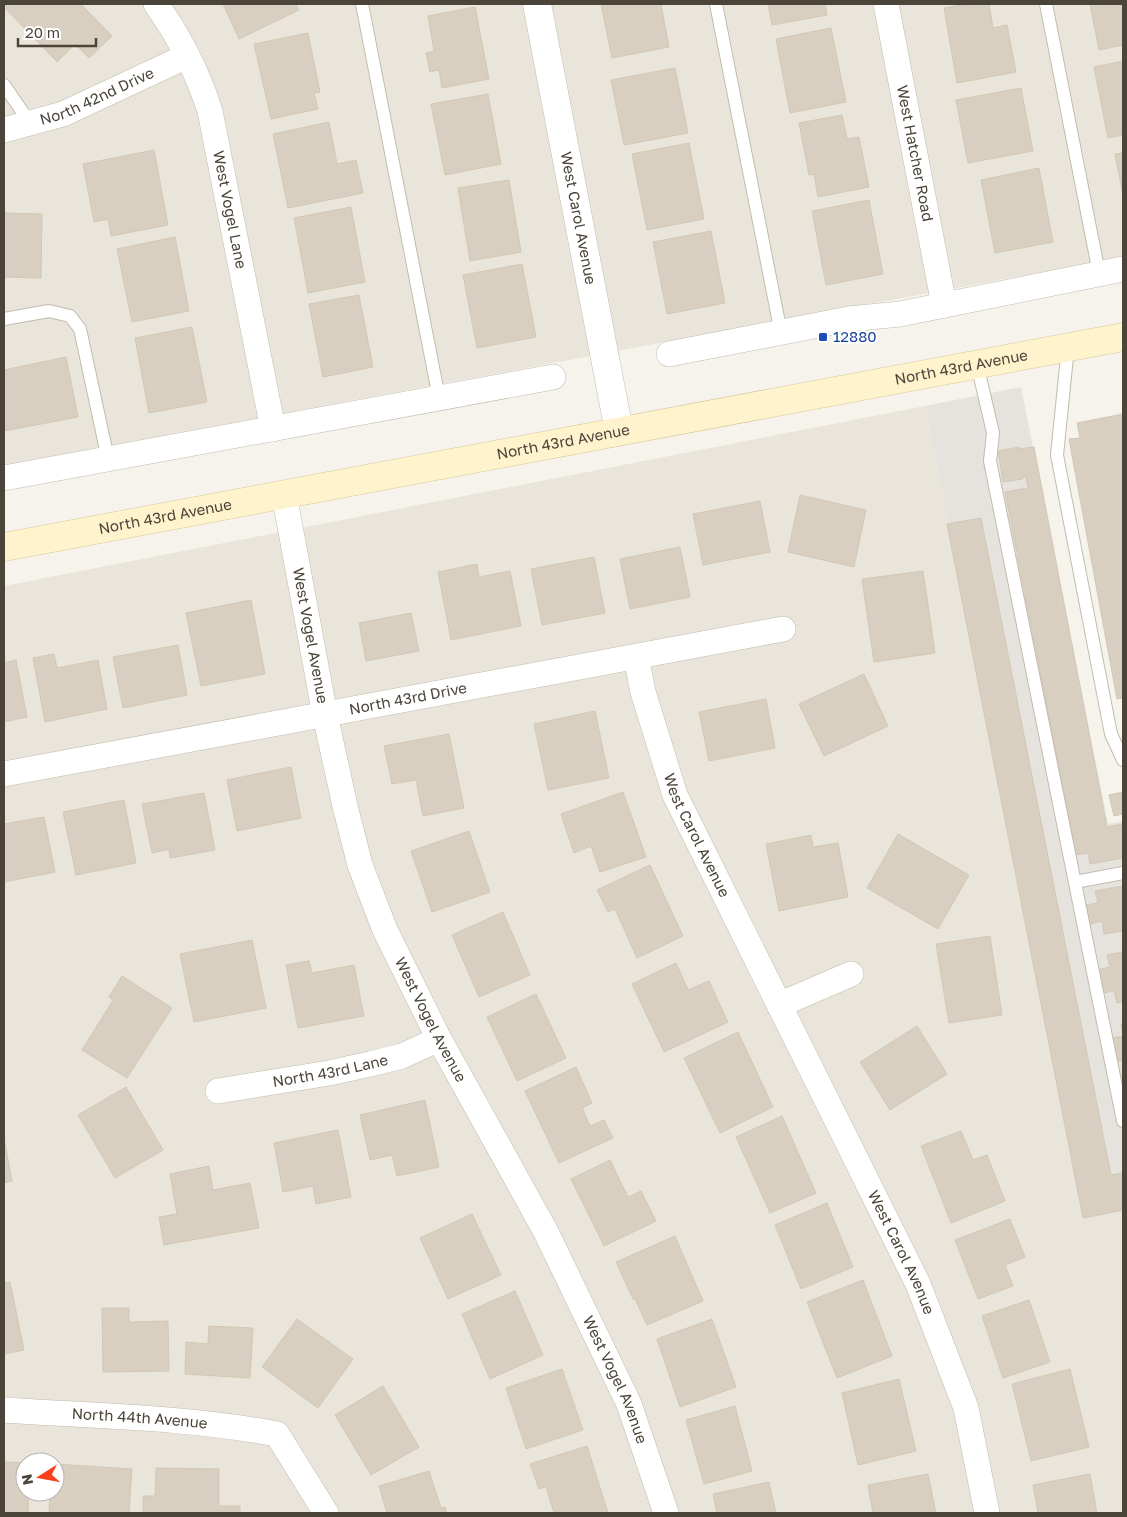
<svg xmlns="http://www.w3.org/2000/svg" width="1127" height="1517" font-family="'Golos Text',sans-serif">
<rect width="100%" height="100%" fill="#f6f3ec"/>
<!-- residential -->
<path fill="#eae5da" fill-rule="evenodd" d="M4 4H1123V257L4 465Z
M925 406 1083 1221 1123 1213V1513H4V586ZM25 1462H55V1492H25Z"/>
<!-- industrial -->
<path fill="#e6e2dd" d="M1021 387 1108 824 1123 821V1213L1083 1221 925 406Z"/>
<!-- building -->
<path fill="#d8cfc1" stroke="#d3c7b4" d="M5 4H81L112 36 89 58 75 44 57 62 4 7Z
M223 4H296L299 10 239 39Z
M601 4H661L669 47 612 58Z
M768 4H825L827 15 772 25Z
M966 4H989L993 28 1007 25 1016 72 957 83 944 8Z
M1090 4H1123V45L1099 50Z
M475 7 489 79 442 88 439 70 430 72 426 53 434 51 428 16Z
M831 28 846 102 790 113 776 39Z
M308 33 320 92 314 93 318 109 271 119 254 44Z
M1123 61V135L1108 138 1094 67Z
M675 68 688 133 624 145 611 80Z
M1021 88 1033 151 968 163 956 100Z
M488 94 501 164 445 175 431 104Z
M842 115 847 139 859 137 869 187 818 197 814 174 809 175 799 123Z
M329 122 337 164 356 160 363 193 288 208 273 134Z
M689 143 704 219 647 230 632 154Z
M154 150 168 225 111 236 108 219 94 222 83 164Z
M1123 153V196L1115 154Z
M1039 168 1053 242 995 253 981 180Z
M509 180 521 252 470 261 458 188Z
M869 200 883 274 826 285 812 211Z
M351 207 365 282 308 293 294 218Z
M4 213 42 214 41 278 4 277Z
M711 231 725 303 667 314 653 242Z
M175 237 189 311 132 322 117 249Z
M522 264 536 337 477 348 463 275Z
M359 295 373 367 323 377 309 304Z
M192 327 207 402 149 413 135 338Z
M66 357 78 417 4 431V370Z
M1123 414V698L1117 699 1069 439 1080 438 1077 423Z
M1019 447V449L1034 447 1107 827 1123 824V858L1090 864 1088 853 1076 855 1005 492 1028 488 1026 477H1023V479L1003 482 998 451Z
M800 495 866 510 854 567 788 552Z
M760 501 770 552 703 565 693 514Z
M981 518 1111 1175 1123 1173V1210L1083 1218 947 524Z
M680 547 690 597 630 609 620 559Z
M594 557 605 613 542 625 531 569Z
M477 564 479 577 510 571 521 626 451 640 438 572Z
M923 571 935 653 874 662 862 579Z
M251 600 265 674 201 686 186 613Z
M411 613 419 651 366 661 359 623Z
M178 645 187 695 123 708 113 657Z
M54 654 57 668 98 660 107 709 45 722 33 658Z
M16 660 27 717 4 722V663Z
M864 674 888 726 824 756 799 704Z
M766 699 775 748 709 761 699 712Z
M595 711 609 778 548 790 534 724Z
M449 734 464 808 423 816 416 780 392 784 384 746Z
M291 767 301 818 237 831 227 780Z
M623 792 646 857 600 872 591 846 574 853 561 814Z
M1123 792V814L1114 816 1109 795Z
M204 793 215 850 170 858 169 849 152 853 142 804Z
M124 800 136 863 76 875 63 812Z
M44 817 55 872 4 882V824Z
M469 831 490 892 432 912 411 851Z
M898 834 969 875 938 929 867 888Z
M811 835 813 847 838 843 848 897 779 911 766 844Z
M650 865 683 936 637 958 615 909 608 912 597 890Z
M1123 886V931L1104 934 1102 921 1090 924 1086 905 1098 903 1095 891Z
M503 912 530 975 479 997 452 935Z
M990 936 1002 1015 949 1023 936 944Z
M252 940 266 1008 194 1022 180 954Z
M1123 952V1002L1117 1003 1114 991 1103 993 1098 970 1110 967 1107 955Z
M309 961 312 973 354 965 364 1016 298 1028 286 965Z
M676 963 688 990 709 981 728 1022 664 1052 632 984Z
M122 976 172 1008 127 1078 82 1050 113 1000 109 997Z
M536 994 566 1058 517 1081 487 1017Z
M1121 1024H1123V1060L1116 1062 1112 1038 1123 1036Z
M917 1026 947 1074 890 1110 860 1062Z
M738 1032 773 1107 720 1133 684 1058Z
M576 1067 592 1103 582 1108 590 1126 604 1120 613 1138 559 1163 525 1091Z
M126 1087 163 1150 115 1178 78 1115Z
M425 1100 439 1167 397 1176 392 1155 370 1160 360 1115Z
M782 1116 816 1193 770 1213 736 1137Z
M338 1130 351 1197 316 1204 313 1186 283 1192 274 1143Z
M961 1131 973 1160 987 1155 1005 1201 951 1223 921 1146Z
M4 1138 12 1181 4 1183Z
M610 1160 628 1197 641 1191 656 1221 604 1246 571 1179Z
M209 1166 213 1190 250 1183 259 1228 164 1245 159 1217 177 1214 170 1174Z
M827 1203 853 1267 801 1289 775 1225Z
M472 1214 501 1275 448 1299 420 1238Z
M1010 1219 1025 1257 1005 1265 1013 1286 978 1299 955 1240Z
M675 1236 703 1301 647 1325 635 1299H633L616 1262Z
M863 1280 892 1356 837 1378 807 1302Z
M10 1282 24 1350 4 1354V1283Z
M515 1291 543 1355 490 1379 462 1314Z
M1029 1300 1050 1362 1003 1378 982 1316Z
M102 1308H129V1322L168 1321 169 1371 103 1372Z
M297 1319 353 1359 318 1408 262 1367Z
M712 1319 736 1387 680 1407 657 1339Z
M209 1326 253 1328 250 1378 185 1374 186 1342 208 1344Z
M562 1369 583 1430 526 1449 506 1388Z
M1070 1369 1089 1447 1031 1461 1012 1384Z
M899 1379 916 1451 858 1465 842 1393Z
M383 1386 419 1447 371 1475 335 1415Z
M735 1406 752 1471 704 1484 686 1420Z
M587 1446 608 1513H554L546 1487 539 1489 530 1464Z
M4 1462 25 1463V1492H29L28 1513H4Z
M55 1464 132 1469 129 1513H49L50 1492H55Z
M156 1468 219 1469V1506H240V1513H143V1496H155Z
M429 1471 441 1508 445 1507 447 1513H387L379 1486Z
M928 1474 936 1513H873L868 1485Z
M1090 1474 1097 1513H1038L1033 1485Z
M769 1482 776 1513H717L713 1494Z"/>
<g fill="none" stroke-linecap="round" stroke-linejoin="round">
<!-- service casing -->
<g stroke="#c2bbae" stroke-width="14">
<path id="service" d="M362 4 439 398
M716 4 781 333
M1046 4 1099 273
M4 85 30 123
M4 319 49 311 70 316 80 329 108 459
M1068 347 1057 455 1111 734 1123 760
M977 364 993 433 990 461 1123 1121
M1075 882 1123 873"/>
</g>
<!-- minor casing -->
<g stroke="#c2bbae" stroke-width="26">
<g id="minor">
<path id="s1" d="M156 4C179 36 198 74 210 111L273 429"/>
<path id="s2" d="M886 4 944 305"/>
<path id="s3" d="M4 130 63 114 187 56"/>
<path d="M669 354 849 319 900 314 1123 269"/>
<path d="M4 478 553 377"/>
<path id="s4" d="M284 494 325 715 345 806 360 865 385 930 439 1039 546 1232 629 1404 666 1513"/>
<path id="s5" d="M636 657 643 692 675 795 918 1284 966 1408 987 1513"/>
<path id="s6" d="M4 774 783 629"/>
<path d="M779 1005 851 974"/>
<path id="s7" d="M218 1091 329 1073 370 1064 402 1056 439 1039"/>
<path id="s8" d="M4 1410C94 1416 187 1417 277 1434L326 1513"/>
</g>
</g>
<!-- tertiary casing -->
<g stroke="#c2bbae" stroke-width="29">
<g id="tertiary">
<path id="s9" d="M537 4 619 431"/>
</g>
</g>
<!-- secondary casing -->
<g stroke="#d6c79b" stroke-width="29">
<g id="secondary">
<path id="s10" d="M4 547 1123 337"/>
</g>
</g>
<!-- service -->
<use href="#service" stroke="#fff" stroke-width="12"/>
<!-- minor -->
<use href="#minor" stroke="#fff" stroke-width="25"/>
<!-- tertiary -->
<use href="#tertiary" stroke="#fff" stroke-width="28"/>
<!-- secondary -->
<use href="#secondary" stroke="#fff3cd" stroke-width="28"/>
</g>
<!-- markers -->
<rect fill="#1a4fb4" stroke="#fff" stroke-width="2" x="818" y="332" width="10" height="10" rx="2.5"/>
<g text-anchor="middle" stroke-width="4" stroke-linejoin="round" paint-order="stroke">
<!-- street labels -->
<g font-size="15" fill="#4b4439" stroke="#fff">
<text dy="5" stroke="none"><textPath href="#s3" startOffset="99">North 42nd Drive</textPath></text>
<text dy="5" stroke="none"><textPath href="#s2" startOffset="152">West Hatcher Road</textPath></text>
<text dy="5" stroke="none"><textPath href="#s1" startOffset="221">West Vogel Lane</textPath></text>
<text dy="5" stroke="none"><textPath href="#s9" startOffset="218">West Carol Avenue</textPath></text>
<text dy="5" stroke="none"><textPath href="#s10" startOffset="974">North 43rd Avenue</textPath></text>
<text dy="5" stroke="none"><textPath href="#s10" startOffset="569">North 43rd Avenue</textPath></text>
<text dy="5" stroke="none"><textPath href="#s10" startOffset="164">North 43rd Avenue</textPath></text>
<text dy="5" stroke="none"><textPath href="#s4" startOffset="144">West Vogel Avenue</textPath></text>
<text dy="5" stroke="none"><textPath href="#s6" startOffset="411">North 43rd Drive</textPath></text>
<text dy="5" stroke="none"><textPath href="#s5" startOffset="189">West Carol Avenue</textPath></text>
<text dy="5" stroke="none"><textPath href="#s4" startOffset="549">West Vogel Avenue</textPath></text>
<text dy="5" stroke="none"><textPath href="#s7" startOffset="114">North 43rd Lane</textPath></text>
<text dy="5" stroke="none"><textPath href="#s5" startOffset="654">West Carol Avenue</textPath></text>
<text dy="5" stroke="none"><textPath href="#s4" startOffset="954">West Vogel Avenue</textPath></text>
<text dy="5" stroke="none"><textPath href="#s8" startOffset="136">North 44th Avenue</textPath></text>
</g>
<!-- transit labels -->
<g font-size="15" fill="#164399" stroke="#fff" text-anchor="start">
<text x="833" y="342">12880</text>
</g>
</g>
<!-- border -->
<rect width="1127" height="1517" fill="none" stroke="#4b4439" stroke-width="10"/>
<!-- north arrow -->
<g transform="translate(40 1477) rotate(259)"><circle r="24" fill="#ffffff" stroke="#b7b4b0"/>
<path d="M0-4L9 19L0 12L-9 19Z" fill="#fc3f1d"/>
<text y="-8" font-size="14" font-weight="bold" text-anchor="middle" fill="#4b4439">N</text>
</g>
<!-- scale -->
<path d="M18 38v8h78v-8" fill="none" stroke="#4b4439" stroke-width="2.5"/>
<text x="25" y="38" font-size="15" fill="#4b4439" stroke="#ffffff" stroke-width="4" paint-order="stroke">20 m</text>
</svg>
